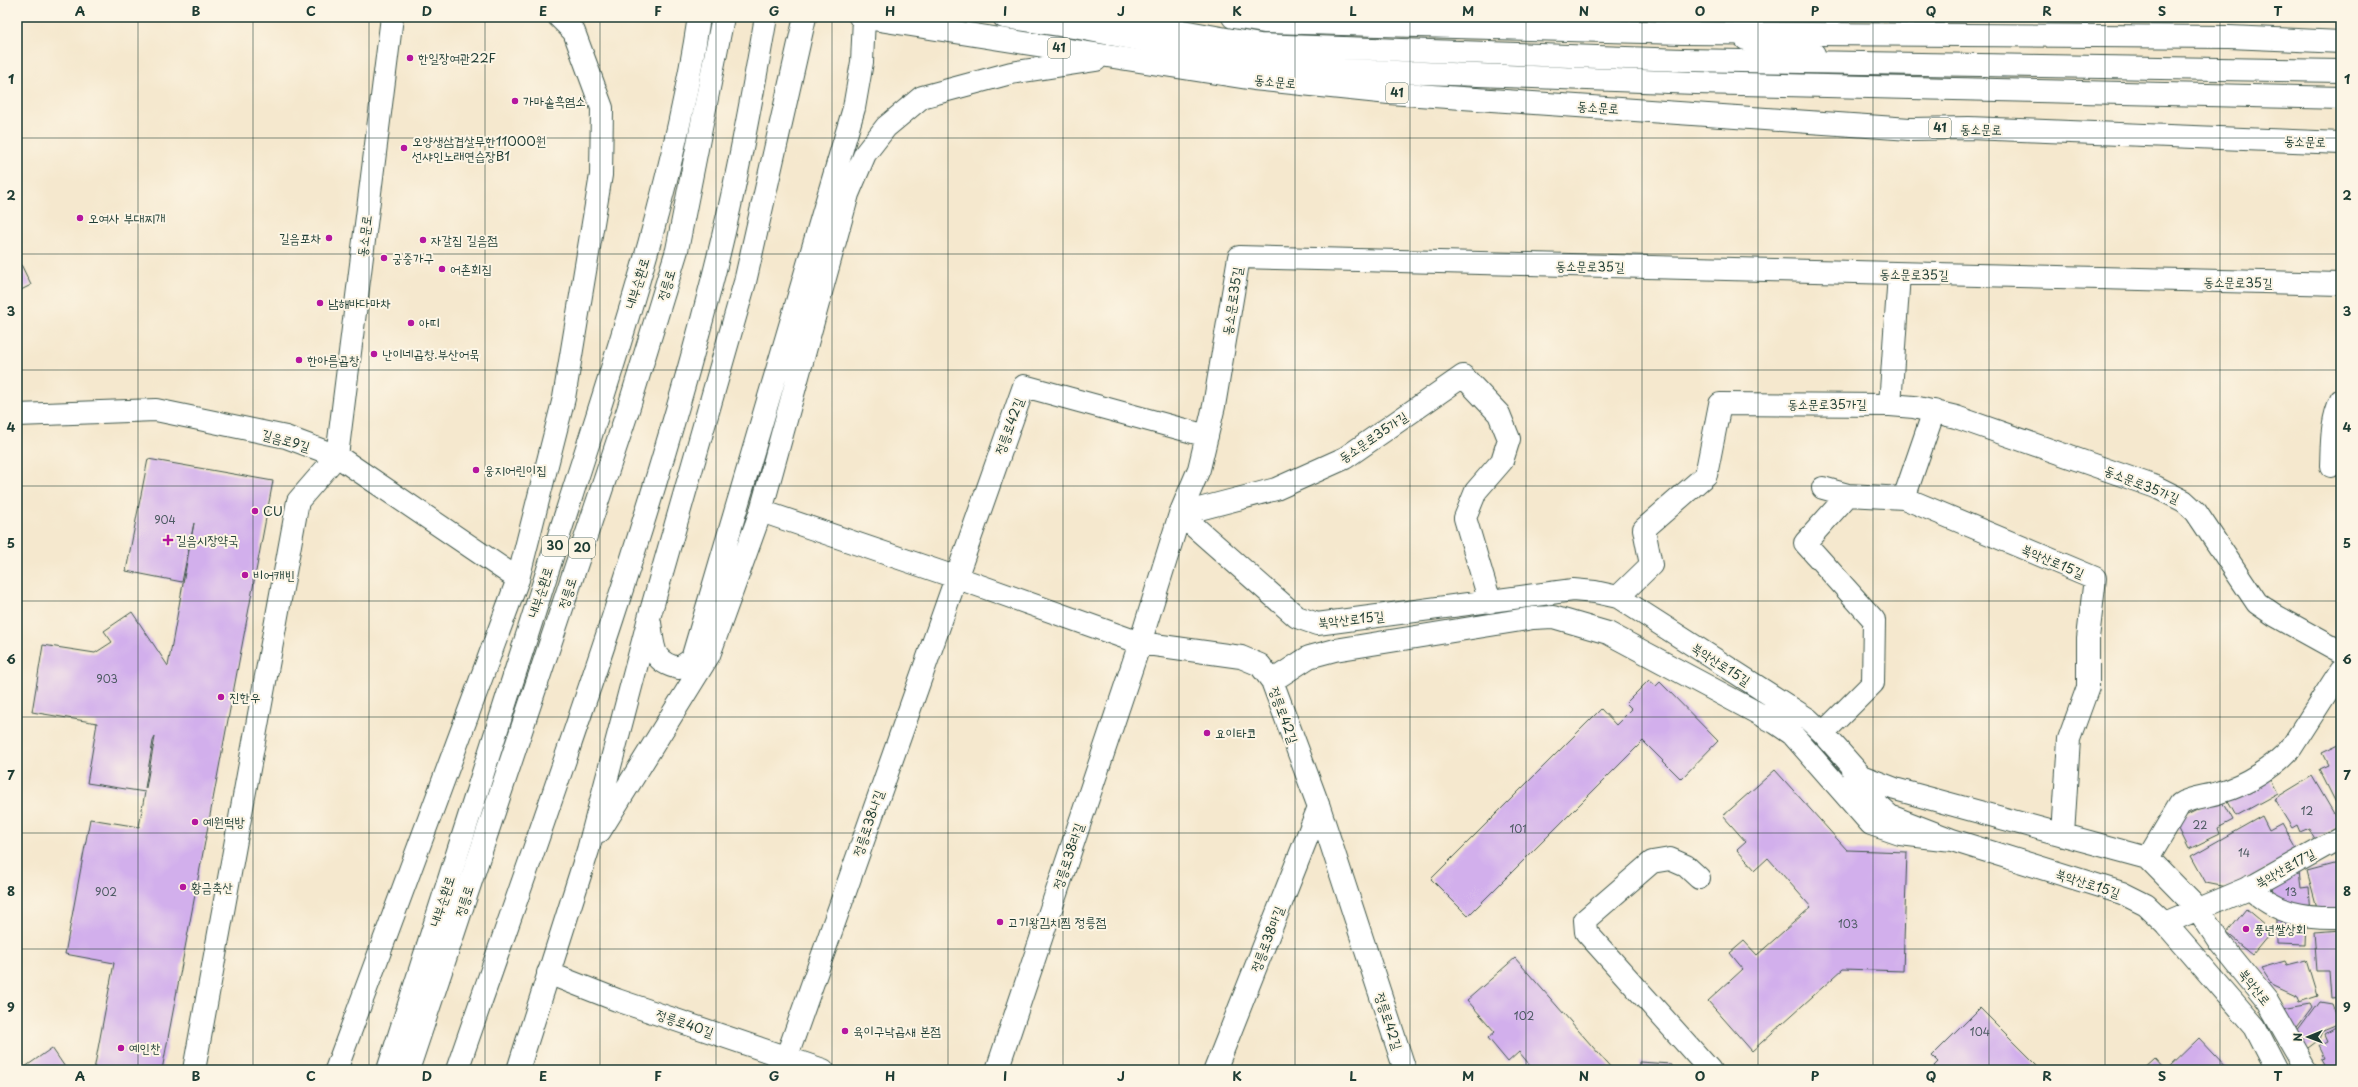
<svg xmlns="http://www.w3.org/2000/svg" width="2358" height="1087" font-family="'Playpen Sans','Poor Story',sans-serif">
<rect width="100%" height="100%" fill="#fcf5e5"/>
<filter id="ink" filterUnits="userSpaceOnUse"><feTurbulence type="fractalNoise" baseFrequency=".025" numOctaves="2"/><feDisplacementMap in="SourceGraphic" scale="8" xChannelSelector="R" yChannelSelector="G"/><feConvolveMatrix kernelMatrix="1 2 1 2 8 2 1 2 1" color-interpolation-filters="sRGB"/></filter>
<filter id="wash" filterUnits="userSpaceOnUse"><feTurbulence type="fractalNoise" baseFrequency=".012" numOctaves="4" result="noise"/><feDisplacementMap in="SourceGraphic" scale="16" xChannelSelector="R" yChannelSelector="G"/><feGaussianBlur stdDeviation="0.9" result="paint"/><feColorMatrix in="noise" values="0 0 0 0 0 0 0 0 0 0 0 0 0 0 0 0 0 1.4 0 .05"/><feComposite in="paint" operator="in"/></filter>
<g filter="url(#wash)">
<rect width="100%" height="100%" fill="#f5e8ce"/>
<g id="blocks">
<!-- building -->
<path fill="#d2afec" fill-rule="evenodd" d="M17 256 31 285 17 292Z
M148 459 273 481 162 1070H94L114 963 65 954 90 819 139 827 145 792 87 783 97 723 32 712 43 645 95 653 112 642 104 631 132 612 168 666 194 523 182 582 126 571ZM155 737 146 788H145L153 741Z
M1649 680 1656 686 1660 682 1718 741 1681 779 1643 741 1468 916 1431 879 1601 709 1616 725 1632 709 1626 703Z
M2341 744V813L2319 769 2328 765 2322 753Z
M1775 770 1847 850 1907 852 1903 971 1843 969 1752 1051 1708 1001 1743 969 1730 953 1744 941 1757 955 1811 907 1768 858 1755 870 1737 850 1746 842 1723 816Z
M2267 772 2278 793 2236 816 2226 798Z
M2312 776 2340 824 2315 839 2309 828 2300 832 2297 825 2292 828 2274 799Z
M2221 798 2233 820 2218 828 2220 834 2189 849 2175 821Z
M2262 816 2269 830 2282 823 2298 851 2231 888 2206 883 2191 856Z
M2341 862V908L2319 915 2307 871Z
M2299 872 2301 888 2309 887 2311 913 2275 903 2272 888Z
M2246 909 2272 931 2253 954 2227 933Z
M2277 915 2306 920 2305 945 2277 944Z
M2341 930V997L2331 998 2329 971H2317L2314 932Z
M1515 958 1613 1070H1534L1519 1052 1508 1062 1488 1038 1495 1032 1467 1000Z
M2307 960 2318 996 2299 1002 2297 997 2273 986 2261 968 2285 961 2287 965Z
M2320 1002 2332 1004 2340 1024 2323 1031 2320 1039 2304 1051 2294 1037Z
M2311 1004 2313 1008 2292 1036 2277 1010Z
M1980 1008 2042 1070H1937L1934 1066 1938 1062 1932 1056Z
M2341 1025V1070H2330L2323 1058 2326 1057 2320 1045 2328 1041 2325 1034Z
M2199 1038 2229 1070H2144L2156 1059 2166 1070Z
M52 1048 67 1070H27L25 1067Z
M1639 1062 1671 1064V1070H1639Z"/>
</g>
</g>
<g filter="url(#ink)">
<use href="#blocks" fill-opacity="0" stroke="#3f574b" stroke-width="1"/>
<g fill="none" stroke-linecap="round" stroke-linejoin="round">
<!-- lane casing -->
<g stroke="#3f574b" stroke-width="24">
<path id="lane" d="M1004 17 1074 27 1289 68 1696 83 2341 98
M1105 17 1260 45 1683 60 2341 71
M1746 39 1814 54
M2331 466C2332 443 2331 421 2341 400
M1618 597 1651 565 1644 529 1706 475 1720 404 1890 405 1914 407 1956 417 2156 487 2184 501 2196 512 2257 603 2276 616 2341 652
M2148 858 2180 804C2193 796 2208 797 2221 792 2246 785 2274 767 2291 748L2341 670
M1699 878 1686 866 1670 859 1652 862 1585 920 1586 932 1710 1070
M2249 887C2276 914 2304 918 2341 917
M194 1070 298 501 337 456"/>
</g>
<!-- street casing -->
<g stroke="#3f574b" stroke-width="24">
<path id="street" d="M1890 405 1899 274
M17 415 156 410 286 437 337 456 518 579
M337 456 392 17
M1823 488 1848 495 1904 498 1934 411
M1904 498 2095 578 2088 638V687L2069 739 2063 835
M761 511 955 577 1140 643 1241 657 1260 665 1272 681 1319 807 1405 1070
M1180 514 1297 617 1317 624 1573 590 1595 592 1618 597 1808 719 1823 733 1861 776 1895 789 2148 858 2197 908 2220 943 2268 1002 2307 1070
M1180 514 1276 489 1345 458 1463 376 1499 414 1509 439 1502 461 1476 491 1465 518 1490 602
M1272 681 1309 657 1335 650 1533 618 1553 617 1608 633 1776 723 1792 734 1871 824 1900 834 1952 840
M1823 733 1873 683 1874 620 1805 543 1848 495
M1853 771 1874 802 1890 816 1952 840 2122 893 2146 905 2165 923 2255 1027 2277 1070
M2165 923 2255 885 2341 837
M548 973 617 1000 823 1070
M782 1070 1024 386 1207 436
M997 1070 1140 643 1180 514 1199 469 1214 406 1239 257 2341 284
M1215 1070 1319 807"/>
</g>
<!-- primary casing -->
<g stroke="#3f574b" stroke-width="24">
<path id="primary" d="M860 17 1254 79 1389 93 1910 129 1969 128 2341 143
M1233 17 1264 22 1683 33 2229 37 2341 42
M650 623C654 647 651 662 679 668L692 659 854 108 862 62 864 18
M600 831 709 655 761 511 848 194 865 154 886 127 922 97 1011 73 1096 60
M336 1070 518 579 564 398 601 175 602 108 574 32 559 17
M408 1070 628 410 677 250 723 17
M518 1070 588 850 649 618 745 282 805 17"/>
</g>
<!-- highway casing -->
<g stroke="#3f574b" stroke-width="24">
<path id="highway" d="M388 1070C448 882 508 695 568 507 619 347 674 184 699 17
M457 1070C546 813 641 556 709 293 733 202 750 109 766 17"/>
</g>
<!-- lane -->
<use href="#lane" stroke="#fff" stroke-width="22"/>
<!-- street -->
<use href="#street" stroke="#fff" stroke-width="22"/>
<!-- primary -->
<use href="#primary" stroke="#fff" stroke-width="22"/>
<!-- highway -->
<use href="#highway" stroke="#fff" stroke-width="22"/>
</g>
</g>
<!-- grid -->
<path fill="none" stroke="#1f3d34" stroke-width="1" stroke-opacity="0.55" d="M138 17V1070M253 17V1070M369 17V1070M485 17V1070M600 17V1070M716 17V1070M832 17V1070M948 17V1070M1063 17V1070M1179 17V1070M1295 17V1070M1410 17V1070M1526 17V1070M1642 17V1070M1758 17V1070M1873 17V1070M1989 17V1070M2105 17V1070M2220 17V1070M17 138H2341M17 254H2341M17 370H2341M17 486H2341M17 601H2341M17 717H2341M17 833H2341M17 949H2341"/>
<!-- markers -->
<g fill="#b5179e" stroke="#fcf5e5" stroke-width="1.5">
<circle cx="410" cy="58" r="4"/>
<circle cx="515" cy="101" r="4"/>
<circle cx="404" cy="148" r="4"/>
<circle cx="80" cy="218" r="4"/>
<circle cx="329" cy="238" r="4"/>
<circle cx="423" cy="240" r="4"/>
<circle cx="384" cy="258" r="4"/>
<circle cx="442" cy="269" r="4"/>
<circle cx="320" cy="303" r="4"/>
<circle cx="411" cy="323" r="4"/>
<circle cx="374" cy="354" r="4"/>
<circle cx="299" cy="360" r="4"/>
<circle cx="476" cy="470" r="4"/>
<circle cx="255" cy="511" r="4"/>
<path d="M166 534h4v4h4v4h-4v4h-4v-4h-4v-4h4z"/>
<circle cx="245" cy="575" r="4"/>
<circle cx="221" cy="697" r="4"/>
<circle cx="1207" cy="733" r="4"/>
<circle cx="195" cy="822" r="4"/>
<circle cx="183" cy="887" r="4"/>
<circle cx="1000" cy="922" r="4"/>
<circle cx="2246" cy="929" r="4"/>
<circle cx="845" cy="1031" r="4"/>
<circle cx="121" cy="1048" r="4"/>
</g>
<g text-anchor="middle" stroke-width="4" stroke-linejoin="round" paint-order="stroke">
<!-- number labels -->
<g font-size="11" fill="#4c5a62">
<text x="165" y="524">904</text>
<text x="107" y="683">903</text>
<text x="2307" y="815">12</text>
<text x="2200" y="829">22</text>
<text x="1518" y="833">101</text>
<text x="2244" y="857">14</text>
<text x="106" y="896">902</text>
<text x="2291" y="896">13</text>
<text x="1848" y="928">103</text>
<text x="1524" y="1020">102</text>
<text x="1980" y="1036">104</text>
</g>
<!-- shield labels -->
<g fill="#fcf5e5" stroke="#617469" stroke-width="1">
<rect x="1048" y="38" width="22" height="20" rx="3"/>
<rect x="1386" y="83" width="22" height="20" rx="3"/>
<rect x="1929" y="118" width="22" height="20" rx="3"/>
<rect x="542" y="536" width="26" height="20" rx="3"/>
<rect x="569" y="538" width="26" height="20" rx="3"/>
</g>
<g font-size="12" font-weight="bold" fill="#1f3d34">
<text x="1059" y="52">41</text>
<text x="1397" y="97">41</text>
<text x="1940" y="132">41</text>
<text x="555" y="550">30</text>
<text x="582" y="552">20</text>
</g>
<!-- poi labels -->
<g font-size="13" fill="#1f3d34" stroke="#fcf5e5" text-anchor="start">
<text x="418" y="63">한일장여관22F</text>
<text x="523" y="106">가마솥흑염소</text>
<text x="412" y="146">오양생삼겹살무한11000원<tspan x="412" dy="15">선샤인노래연습장B1</tspan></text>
<text x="88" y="223">오여사 부대찌개</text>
<text x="321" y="243" text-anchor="end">길음포차</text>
<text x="431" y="245">자갈집 길음점</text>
<text x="392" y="263">궁중가구</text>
<text x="450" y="274">어촌회집</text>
<text x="328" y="308">남해바다마차</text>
<text x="419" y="328">아띠</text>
<text x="382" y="359">난이네곱창.부산어묵</text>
<text x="307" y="365">한아름곱창</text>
<text x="484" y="475">웅지어린이집</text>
<text x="263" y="516">CU</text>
<text x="176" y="545">길음시장약국</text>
<text x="253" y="580">비어캐빈</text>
<text x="229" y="702">진한우</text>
<text x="1215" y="738">요이타코</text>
<text x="203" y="827">예원떡방</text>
<text x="191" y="892">황금축산</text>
<text x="1008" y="927">고기왕김치찜 정릉점</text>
<text x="2254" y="934">풍년쌀상회</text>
<text x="853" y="1036">육이구낙곱새 본점</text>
<text x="129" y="1053">예인찬</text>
</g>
<!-- street labels -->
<g font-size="13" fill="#1f3d34" stroke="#fcf5e5">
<text transform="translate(1275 81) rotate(6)" y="5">동소문로</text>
<text transform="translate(1598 107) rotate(4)" y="5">동소문로</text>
<text transform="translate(1981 129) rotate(1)" y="5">동소문로</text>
<text transform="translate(2305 141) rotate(2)" y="5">동소문로</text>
<text transform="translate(364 236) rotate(-83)" y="5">동소문로</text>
<text transform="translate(1590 266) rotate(1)" y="5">동소문로35길</text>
<text transform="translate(1914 274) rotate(1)" y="5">동소문로35길</text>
<text transform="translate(2238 282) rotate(1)" y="5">동소문로35길</text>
<text transform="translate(637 283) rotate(-73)" y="5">내부순환로</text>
<text transform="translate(666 285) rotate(-73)" y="5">정릉로</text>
<text transform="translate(1232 301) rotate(-81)" y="5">동소문로35길</text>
<text x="1827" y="409">동소문로35가길</text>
<text transform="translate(1009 426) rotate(-70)" y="5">정릉로42길</text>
<text transform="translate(1373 437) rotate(-34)" y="5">동소문로35가길</text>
<text transform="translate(286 440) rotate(16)" y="5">길음로9길</text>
<text transform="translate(2142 484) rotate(22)" y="5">동소문로35가길</text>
<text transform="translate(2053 561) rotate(23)" y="5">북악산로15길</text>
<text transform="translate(540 592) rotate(-72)" y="5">내부순환로</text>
<text transform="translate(567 593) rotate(-72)" y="5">정릉로</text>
<text transform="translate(1351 619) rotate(-6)" y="5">북악산로15길</text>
<text transform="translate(1721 664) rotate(33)" y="5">북악산로15길</text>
<text transform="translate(1284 715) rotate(70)" y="5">정릉로42길</text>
<text transform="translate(868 823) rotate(-71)" y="5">정릉로38나길</text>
<text transform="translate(1068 856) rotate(-71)" y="5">정릉로38라길</text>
<text transform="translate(2285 868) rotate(-29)" y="5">북악산로17길</text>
<text transform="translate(2088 883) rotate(18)" y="5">북악산로15길</text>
<text transform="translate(442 901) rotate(-72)" y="5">내부순환로</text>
<text transform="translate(464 901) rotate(-72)" y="5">정릉로</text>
<text transform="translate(1267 939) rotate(-69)" y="5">정릉로38마길</text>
<text transform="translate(2255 987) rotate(52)" y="5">북악산로</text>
<text transform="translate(1389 1021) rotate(72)" y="5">정릉로42길</text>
<text transform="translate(685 1023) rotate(19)" y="5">정릉로40길</text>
</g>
</g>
<!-- margin -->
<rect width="2358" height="1087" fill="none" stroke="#fcf5e5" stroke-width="44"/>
<!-- north arrow -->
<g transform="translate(2308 1037) rotate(269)" stroke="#fcf5e5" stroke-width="3" paint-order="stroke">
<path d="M0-3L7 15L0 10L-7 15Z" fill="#1f3d34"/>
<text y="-6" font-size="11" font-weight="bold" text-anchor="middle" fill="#1f3d34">N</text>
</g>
<rect x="22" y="22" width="2314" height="1043" fill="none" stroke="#1f3d34" stroke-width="1.5"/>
<g font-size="13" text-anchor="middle" font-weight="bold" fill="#1f3d34">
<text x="80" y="16">A</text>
<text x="196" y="16">B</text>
<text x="311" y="16">C</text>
<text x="427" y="16">D</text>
<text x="543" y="16">E</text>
<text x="658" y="16">F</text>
<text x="774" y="16">G</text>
<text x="890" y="16">H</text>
<text x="1005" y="16">I</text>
<text x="1121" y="16">J</text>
<text x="1237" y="16">K</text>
<text x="1353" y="16">L</text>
<text x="1468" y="16">M</text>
<text x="1584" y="16">N</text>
<text x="1700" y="16">O</text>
<text x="1815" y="16">P</text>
<text x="1931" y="16">Q</text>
<text x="2047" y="16">R</text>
<text x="2162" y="16">S</text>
<text x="2278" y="16">T</text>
<text x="11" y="84">1</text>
<text x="2347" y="84">1</text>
<text x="11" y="200">2</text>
<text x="2347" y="200">2</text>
<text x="11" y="316">3</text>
<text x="2347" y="316">3</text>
<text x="11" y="432">4</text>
<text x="2347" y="432">4</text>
<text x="11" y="548">5</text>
<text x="2347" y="548">5</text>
<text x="11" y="664">6</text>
<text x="2347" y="664">6</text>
<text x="11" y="780">7</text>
<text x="2347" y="780">7</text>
<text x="11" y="896">8</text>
<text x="2347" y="896">8</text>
<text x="11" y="1012">9</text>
<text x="2347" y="1012">9</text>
<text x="80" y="1081">A</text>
<text x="196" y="1081">B</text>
<text x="311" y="1081">C</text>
<text x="427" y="1081">D</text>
<text x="543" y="1081">E</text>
<text x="658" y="1081">F</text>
<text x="774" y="1081">G</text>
<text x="890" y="1081">H</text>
<text x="1005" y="1081">I</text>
<text x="1121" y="1081">J</text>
<text x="1237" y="1081">K</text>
<text x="1353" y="1081">L</text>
<text x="1468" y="1081">M</text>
<text x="1584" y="1081">N</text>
<text x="1700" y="1081">O</text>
<text x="1815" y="1081">P</text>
<text x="1931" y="1081">Q</text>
<text x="2047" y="1081">R</text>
<text x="2162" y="1081">S</text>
<text x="2278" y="1081">T</text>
</g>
</svg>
